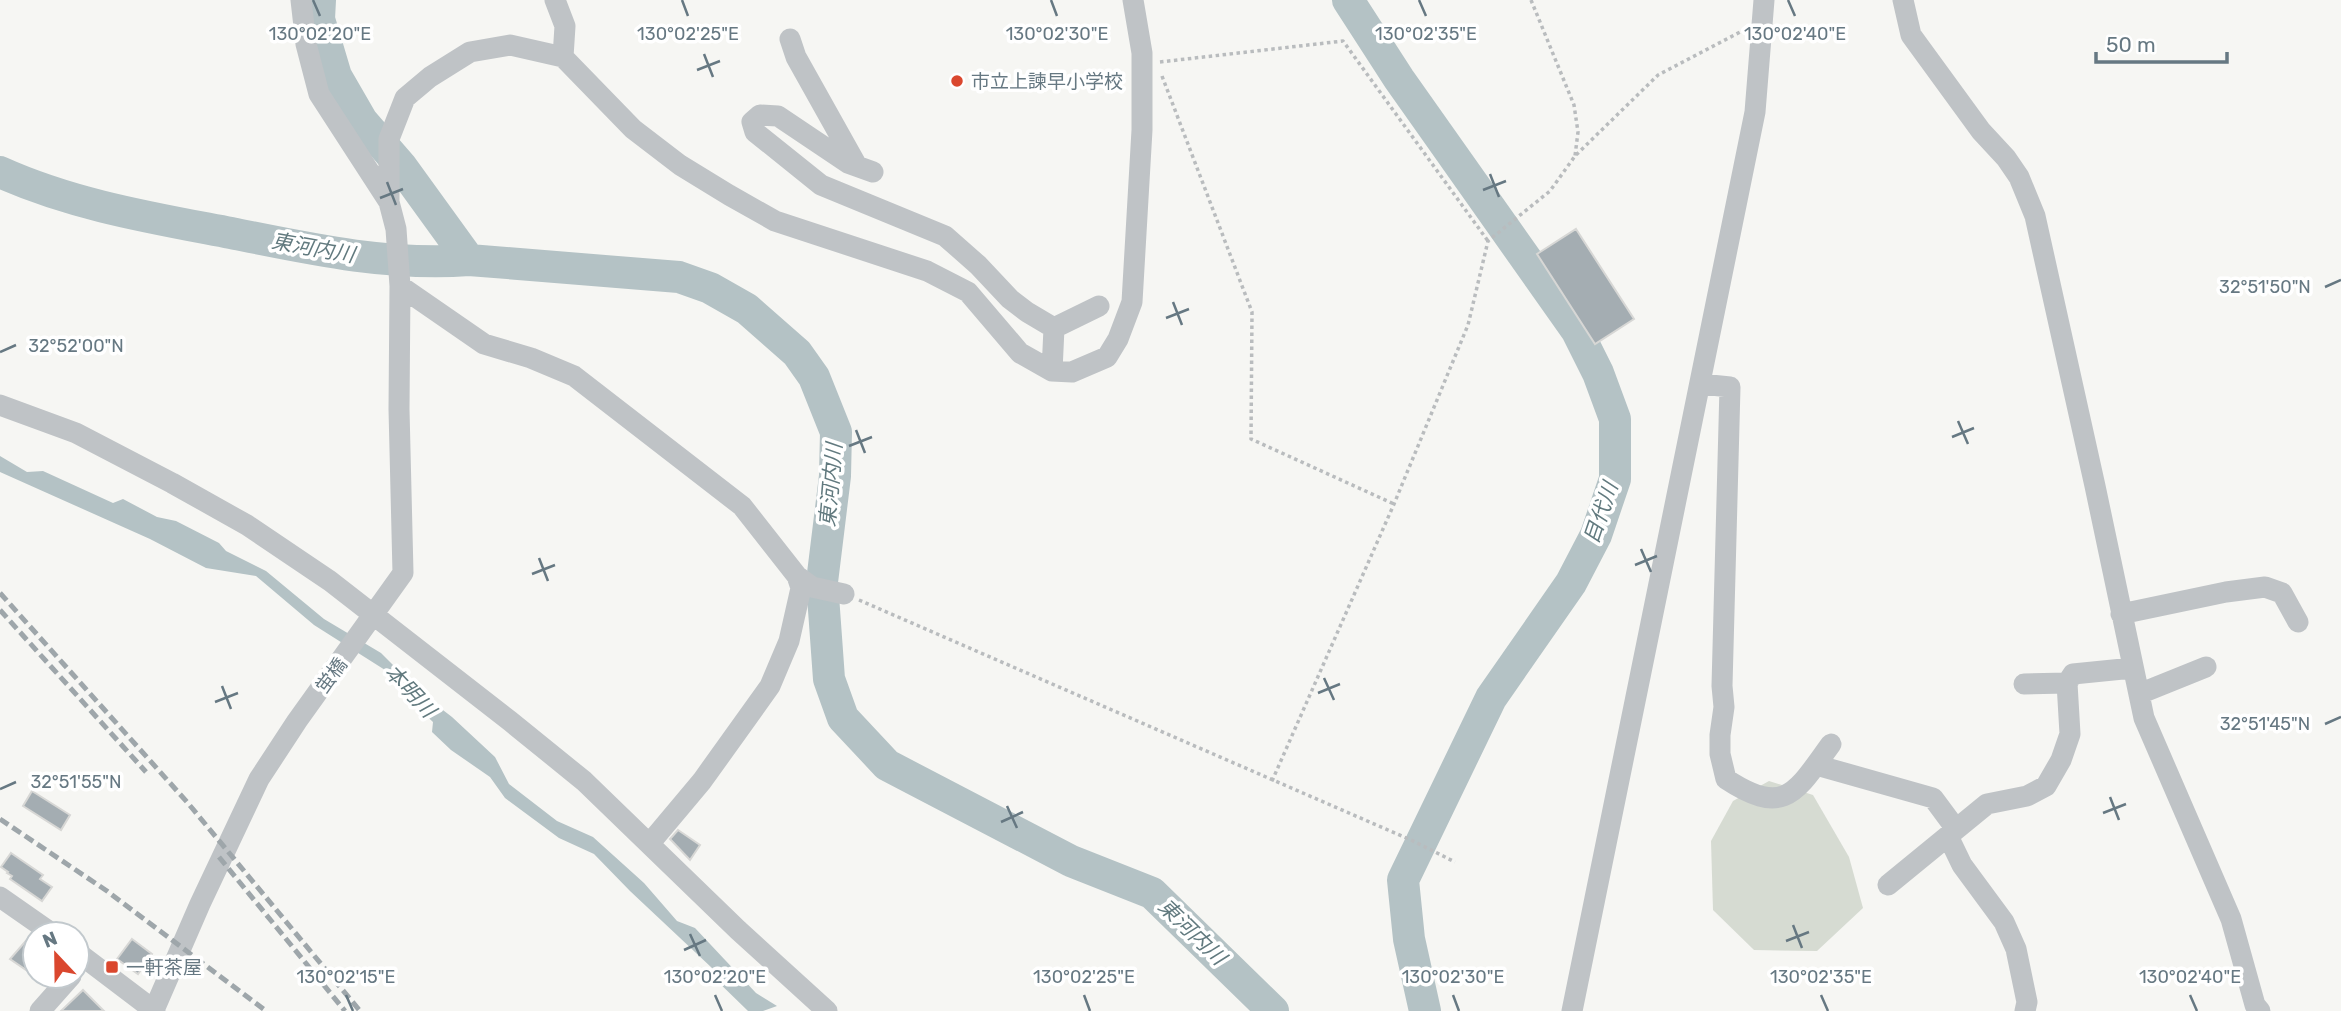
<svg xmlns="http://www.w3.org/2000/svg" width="2341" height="1011" font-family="Rubik,'Noto Sans JP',sans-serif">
<rect width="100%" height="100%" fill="#f6f6f3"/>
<!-- green -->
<path fill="#d6dbd2" d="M1769 781 1813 795 1849 857 1863 908 1817 951 1754 950 1713 910 1711 841 1733 801Z"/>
<!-- water -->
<path fill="#b4c2c5" d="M0 456 27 472 43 471 113 503 123 499 157 517 176 521 219 543 226 551 266 571 324 619 381 653 422 694 452 717 495 757 509 784 557 821 593 837 644 883 677 921 695 928 756 993 777 1006 763 1011H748L711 975 712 968 630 891 594 854 559 838 505 798 490 777 451 750 432 732 433 722 405 696 385 670 314 625 256 576 206 568 150 539 0 472Z"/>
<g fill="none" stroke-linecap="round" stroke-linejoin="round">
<!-- river -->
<path stroke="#b4c2c5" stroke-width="32" d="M320 0 319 19 336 76 362 121 401 166 469 260
M1348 0 1399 79 1577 331 1598 373 1615 419V479L1596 535 1571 583 1491 698 1403 880 1409 939 1425 1011
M0 172C73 205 153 218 231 233 310 249 388 266 469 260L679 277 710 288 747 309 797 353 814 377 836 432 835 476 822 582 829 679 843 718 887 765 1071 861 1152 893 1273 1011"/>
</g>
<!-- building -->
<path fill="#a4adb2" stroke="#d7d7d5" stroke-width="2" d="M1576 229 1634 319 1595 344 1537 254Z
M32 791 70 815 61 830 23 806Z
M678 830 700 845 690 860 670 839Z
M11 853 43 875 40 879 52 887 42 901 10 879 12 876 7 873 8 872 1 867Z
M31 935 35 937V976L10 959Z
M132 939 152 954 138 974 117 959Z
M83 990 104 1011H61Z"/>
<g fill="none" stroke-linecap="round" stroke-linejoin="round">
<!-- path -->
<path stroke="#b9bcbe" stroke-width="3.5" stroke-dasharray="3.5 3.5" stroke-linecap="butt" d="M1531 0 1574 105 1578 132 1575 156
M1160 62 1343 41 1488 241
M1162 76 1252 312 1251 439 1394 504
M859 600 1411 840 1455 862
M1272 781 1394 504 1468 325 1488 241 1550 191 1575 156 1658 75 1744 30"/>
<!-- minor -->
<path stroke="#bfc3c6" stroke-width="21" d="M301 0 306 44 319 94 389 202
M555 0 565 26 563 57
M1903 0 1911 35 1981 131 2006 158 2019 177 2035 216 2095 486 2144 718 2231 919 2255 1005 2260 1011
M790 39 796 57 857 166
M873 172 848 163 778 116 760 115 752 122 755 132 821 185 945 236 978 265 1010 299 1027 312 1054 328
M400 286 484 344 531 358 574 376 742 506 797 576 812 587 844 594
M1052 371 1054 328 1099 306
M1701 384 1730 387 1722 686 1724 707 1720 735V754L1726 779C1785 818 1796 792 1831 744
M0 405 76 433 172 483 247 525 330 581 510 721 584 781 738 930 827 1011
M2121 614 2226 592 2265 587 2282 593 2298 622
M2024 684 2067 683 2073 674 2133 668
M2139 694 2206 667
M1816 765 1933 798 1956 829
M1948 836 1962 865 2004 922 2016 949 2027 1002 2025 1011
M650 843 702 781 770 686 789 641 801 588 797 576
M1888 885 1987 804 2027 796 2046 786 2061 760 2070 734 2067 683
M0 897 53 934
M77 952 155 1011
M154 1010 200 904 259 779 297 721 403 573 399 409 400 286 396 229 389 202V139L405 98 430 77 470 52 510 45 563 57 633 129 680 165 729 195 775 221 927 271 968 292 1020 353 1052 371 1072 372 1107 357 1118 339 1132 302 1142 130V53L1133 0
M40 1011 71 976
M1572 1011 1755 112 1764 0"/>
<!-- rail -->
<path stroke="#9ea6aa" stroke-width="5" stroke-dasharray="10 5" stroke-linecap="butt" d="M0 593 187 802 360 1011
M0 610 146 772
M0 819 107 891 266 1011
M219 857 345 1011"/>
</g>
<!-- ticks -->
<path fill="none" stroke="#667882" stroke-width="2.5" d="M313 0 320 16M682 0 688 16M1051 0 1057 16M1419 0 1426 16M1788 0 1795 16M704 54 713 77M697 70 720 61M1490 174 1499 197M387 182 396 205M1483 190 1506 181M380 198 403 189M2325 287 2341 280M1173 302 1182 325M1166 318 1189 309M0 352 16 345M1958 421 1968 444M856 430 865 453M1952 437 1974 428M849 446 872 437M1641 549 1651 572M539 558 548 581M1635 565 1657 556M532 574 555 565M1324 678 1334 700M222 686 231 709M1318 693 1340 684M215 702 238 693M2325 724 2341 717M0 789 16 782M2110 797 2119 820M1007 806 1017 828M2103 813 2126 804M1001 822 1023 812M1793 925 1802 948M690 934 700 956M1786 941 1809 932M684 950 706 940M346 995 353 1011M715 995 722 1011M1084 995 1090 1011M1453 995 1459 1011M1821 995 1828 1011M2190 995 2197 1011"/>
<!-- markers -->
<g fill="#da472e" stroke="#fff" stroke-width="2.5">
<circle cx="957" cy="81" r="7"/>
<rect x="105" y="960" width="14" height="14" rx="3.5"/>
</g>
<g text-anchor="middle" stroke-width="7" stroke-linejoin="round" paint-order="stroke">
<!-- poi labels -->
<g font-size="19" fill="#667882" stroke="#fff" text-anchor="start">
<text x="971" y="88">市立上諫早小学校</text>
<text x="126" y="974">一軒茶屋</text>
</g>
<!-- street labels -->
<g font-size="19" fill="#667882" stroke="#fff">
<text transform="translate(331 675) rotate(-53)" y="7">蛍橋</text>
</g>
<!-- water labels -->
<g font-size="21" font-style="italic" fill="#627a7f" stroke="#fff">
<text transform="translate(313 248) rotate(10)" y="7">東河内川</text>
<text transform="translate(831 485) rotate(-85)" y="7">東河内川</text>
<text transform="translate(1601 513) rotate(-71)" y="7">目代川</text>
<text transform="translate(410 691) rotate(47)" y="7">本明川</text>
<text transform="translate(1192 932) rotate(44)" y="7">東河内川</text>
</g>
</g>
<g font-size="18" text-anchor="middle" fill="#667882" stroke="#fff" stroke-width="7" stroke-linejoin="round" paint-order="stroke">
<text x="320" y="40">130°02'20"E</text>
<text x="688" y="40">130°02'25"E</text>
<text x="1057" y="40">130°02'30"E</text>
<text x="1426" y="40">130°02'35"E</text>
<text x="1795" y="40">130°02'40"E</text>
<text x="2265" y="293">32°51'50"N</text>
<text x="76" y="352">32°52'00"N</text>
<text x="2265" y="730">32°51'45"N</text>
<text x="76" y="788">32°51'55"N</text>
<text x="346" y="983">130°02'15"E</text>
<text x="715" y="983">130°02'20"E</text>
<text x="1084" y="983">130°02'25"E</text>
<text x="1453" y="983">130°02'30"E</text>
<text x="1821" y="983">130°02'35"E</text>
<text x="2190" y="983">130°02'40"E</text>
</g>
<!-- north arrow -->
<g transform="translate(56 955) rotate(338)"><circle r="33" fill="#ffffff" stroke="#c2c9cd" stroke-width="2"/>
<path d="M0-5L12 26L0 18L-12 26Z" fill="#da472e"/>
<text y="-10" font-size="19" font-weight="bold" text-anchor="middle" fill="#667882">N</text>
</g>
<!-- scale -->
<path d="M2096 52v10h131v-10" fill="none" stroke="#667882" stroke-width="3.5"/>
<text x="2106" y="52" font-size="21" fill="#667882" stroke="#ffffff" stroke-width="5" paint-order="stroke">50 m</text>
</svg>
